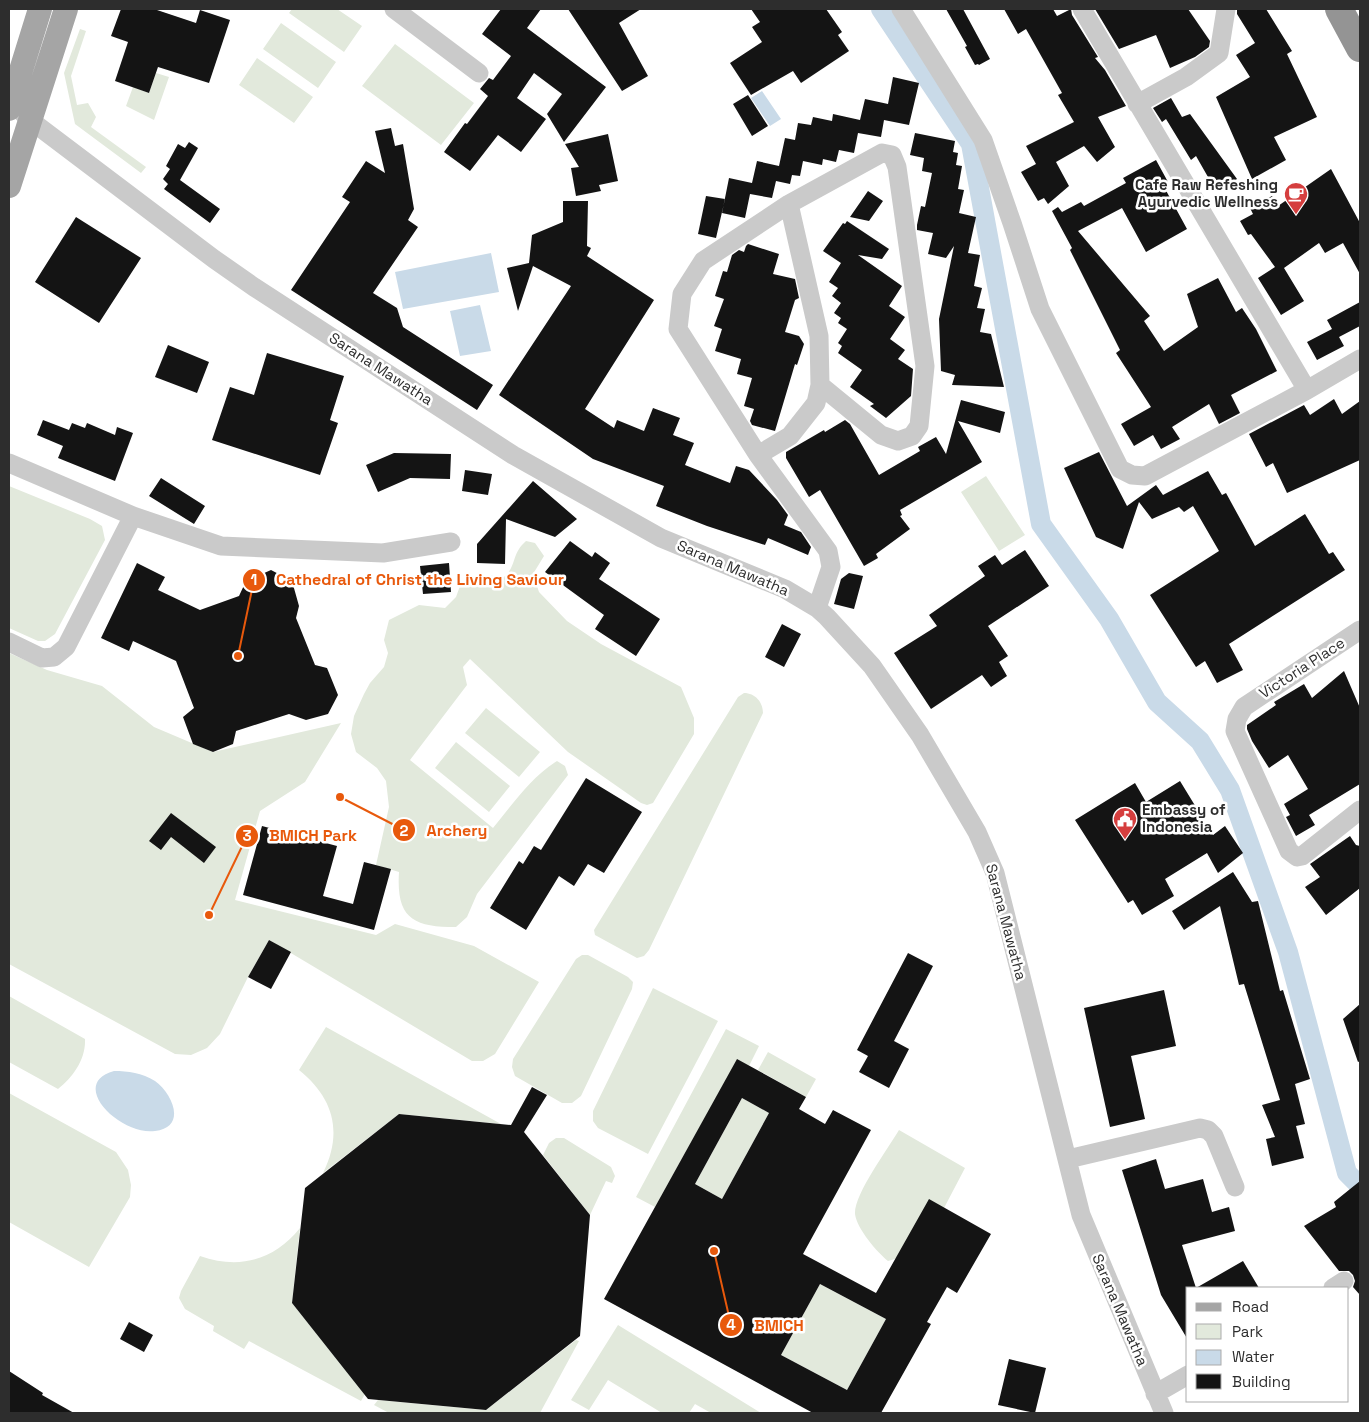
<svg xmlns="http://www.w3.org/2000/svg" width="1369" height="1422" font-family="'Space Grotesk',sans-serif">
<rect width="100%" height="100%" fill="#fff"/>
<!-- green -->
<path fill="#e2e9dc" d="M292 9H337L362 26 344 52 289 13Z
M281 23 336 62 318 88 263 49Z
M80 29 86 31 71 76 77 105 88 103 96 117 91 127 146 167 141 173 75 124 64 73Z
M395 44 474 103 441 145 362 86Z
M257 58 313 97 294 123 239 85Z
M156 73 169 77 154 120 126 106 133 87 149 93Z
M986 476 1025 535 999 551 961 492Z
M9 486 90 519 102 526 105 540 55 634 45 641H38L9 628Z
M526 541 535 543 544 556 533 574 539 592 567 621 601 644 681 687 694 718V734L653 803 647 805 641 803 568 752 470 659 463 667 467 685 410 760 493 828C512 805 531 777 557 761L565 766 568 775 477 894 467 917 456 927C413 927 396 918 399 872L376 865 389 807 386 781 377 768 356 752 351 734 354 716 364 694 370 683 384 667 388 653 384 640 389 620 419 605 445 608 456 597 460 586 469 578 484 575 504 577C517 566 511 554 526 541Z
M9 653 47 670 102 686 154 727 213 752 341 723 305 782 260 811 235 900 376 935 395 924 474 946 539 982 495 1054 483 1061H472L269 940 248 977 220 1034 207 1048 191 1055 175 1054 9 964Z
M744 693C755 693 763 702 763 713L649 950 644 956 637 958 595 935 594 930 738 697Z
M486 708 540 752 519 777 465 733Z
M456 742 510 786 489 812 435 768Z
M582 955H588L628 977 633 982 632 989 581 1096 572 1103H562L515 1076 512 1067 513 1059 576 959Z
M653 988 718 1021 648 1154 598 1128 593 1121V1111Z
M9 996 85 1039C86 1059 73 1077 58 1089L9 1062Z
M326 1027 501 1124 399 1114 323 1173C343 1133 334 1098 299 1070Z
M726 1029 759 1046 749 1066 737 1060 655 1207 636 1197Z
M768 1052 816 1079 806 1097 758 1070Z
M9 1093 116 1152 128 1170 131 1185 130 1197 89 1267 9 1222Z
M742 1098 769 1113 722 1199 695 1184Z
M899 1130 965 1168 944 1208 895 1259 888 1261C877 1252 857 1229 855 1214 854 1194 888 1149 899 1130Z
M556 1138H564L611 1167 615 1176 612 1183 606 1181 590 1215 543 1155 549 1143Z
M300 1228 292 1303 365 1394 361 1401 249 1341 244 1349 213 1331 214 1326 185 1309 179 1298 181 1291 200 1256C240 1270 274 1260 300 1228Z
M820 1284 886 1319 847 1390 781 1355Z
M618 1325 761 1413H711L695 1404 689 1413H662L608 1380 589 1410 571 1400Z
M576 1340 579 1341 540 1413H389L374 1405 378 1400 486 1410Z"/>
<!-- water -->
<path fill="#c9dae8" d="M762 91 781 119 770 126 751 98Z
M491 253 499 292 403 309 395 272Z
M480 305 491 351 460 356 450 311Z
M114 1071C128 1071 142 1073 155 1081 173 1094 187 1127 155 1131 121 1136 67 1084 114 1071Z"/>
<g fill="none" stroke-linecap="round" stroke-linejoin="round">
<!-- canal -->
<path stroke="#c9dae8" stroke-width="20" d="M881 9 971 144 1041 524 1109 619 1157 702 1200 741 1230 790 1288 952 1347 1173 1360 1186"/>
</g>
<!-- building -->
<path fill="#141414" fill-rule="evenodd" d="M121 9H154L196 23 200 10 230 20 209 83 158 67 149 93 115 81 128 42 111 36Z
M501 9H541L527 28 606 87 564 142 547 114 562 94 534 73 517 98 546 119 521 152 498 135 470 171 444 152 465 123 467 124 488 96 480 89 489 78 493 80 511 56 482 34Z
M568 9H641L619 23 648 76 622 91Z
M751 9H826L842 32 838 35 849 51 801 83 793 71 751 95 730 63 762 42 752 27 760 22Z
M946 9H963L990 59 979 65 978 64 975 65 965 47 967 46Z
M1004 9H1053L1057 16 1071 9 1072 15 1098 57 1095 58 1105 70 1126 106 1098 117 1115 147 1097 162 1084 146 1056 162 1069 186 1048 204 1044 198 1038 201 1021 172 1036 164 1026 146 1074 122 1058 95 1062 93 1026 29 1018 34Z
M1095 9H1188L1210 41 1209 47 1195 57 1170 68 1156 35 1119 49Z
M1237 9H1266L1292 51 1287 54 1317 117 1274 137 1286 160 1252 179 1216 97 1250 77 1236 55 1255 43 1237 14Z
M893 77 919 83 909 125 884 120 881 137 858 133 854 153 839 150 836 162 823 159 822 165 803 161 800 176 792 175 790 184 776 181 772 198 750 194 745 218 722 213 729 178 752 183 757 161 779 166 785 138 795 140 798 123 811 125 813 117 832 121 833 114 860 120 865 99 888 104Z
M748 95 768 126 752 136 733 104Z
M1171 98 1182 117 1190 114 1237 179 1216 191 1196 156 1191 160 1166 119 1162 122 1153 108Z
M391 128 395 146 403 144 414 209 408 220 418 227 373 293 397 308 403 327 493 385 477 410 291 290 350 202 342 197 366 161 385 173 375 131Z
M915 133 955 141 953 152 958 153 956 165 962 166 958 189 964 190 959 213 976 217 968 253 980 255 974 286 982 288 977 308 985 309 980 332 991 334 1004 387 952 385 955 375 941 371 939 319 954 246 946 258 928 254 933 233 917 230V225L921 206 925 207 932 173 922 171 924 158 910 155Z
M608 134 618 181 599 185 601 191 576 196 571 168 579 167 565 144Z
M189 142 198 148 180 180 220 209 210 223 164 189 168 184 163 179 170 169 166 166 178 144 185 148Z
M1156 160 1168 182 1163 185 1187 229 1146 252 1122 208 1078 231 1150 316 1144 321 1164 351 1198 327 1187 294 1218 278 1236 312 1242 308 1256 329 1277 371 1231 395 1240 413 1219 424 1209 404 1172 427 1180 439 1161 449 1153 435 1134 446 1121 424 1151 407 1116 353 1120 350 1070 250 1072 248 1052 211 1058 207 1062 212 1081 202 1084 206 1126 183 1123 178Z
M1331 169 1360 223V274L1343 243 1325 253 1319 243 1284 268 1304 301 1281 315 1258 278 1275 267 1251 234 1248 235 1240 221 1253 214 1250 208 1272 196 1278 206Z
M868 191 883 201 869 221 850 217Z
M706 196 725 199 716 238 698 234Z
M563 201H588L587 246 591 248 587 256 654 300 585 409 614 428 617 420 644 431 653 408 680 418 673 435 694 443 685 465 730 483 736 466 749 470 777 500 788 515 784 525 801 532 811 547 808 555 768 538 765 545 707 526 656 506 664 486 593 459 499 395 571 286 533 266 518 311 507 268 529 263 532 235 563 222Z
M76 217 141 258 99 323 35 282Z
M847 221 889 249 882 259 858 255 902 286 889 306 905 317 890 339 905 350 898 359 913 369 911 396 886 418 870 406 874 404 850 387 862 370 838 353 842 346 838 343 847 329 838 323 841 318 834 313 841 303 832 296 838 288 829 282 841 263 823 251 843 223 845 224Z
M748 244 779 254 773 274 795 279 799 298 795 300 785 332 799 336 804 344 797 365 795 364 775 431 752 425 750 421 754 409 744 406 752 378 737 374 741 359 715 351 722 329 714 326 724 299 715 296 723 271 727 272 732 255 739 250 744 252 746 246Z
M1360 302V326L1339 337 1344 346 1317 360 1307 342 1332 329 1327 320Z
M168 345 209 362 197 393 155 377Z
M267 353 344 376 330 420 338 423 320 475 212 440 230 387 254 395Z
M1334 399 1342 414 1360 401V460L1287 493 1273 463 1266 467 1249 434 1304 405 1310 415Z
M961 400 1005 412 1000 433 958 421 982 462 900 510 902 515 900 516 910 529 876 554 878 558 864 566 820 490 809 497 786 458V452L824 430 825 432 845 420 850 424 879 475 920 451 918 447 936 437 946 454Z
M43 420 69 430 72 423 85 428 87 423 115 435 117 427 133 433 115 481 58 458 63 446 37 435Z
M1099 452 1127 506 1156 485 1163 495 1208 471 1222 495 1226 493 1255 546 1305 514 1329 554 1333 552 1345 570 1229 644 1243 670 1217 683 1205 661 1196 667 1150 595 1219 551 1193 506 1184 512 1179 507 1152 519 1139 502 1123 549 1096 537 1064 468Z
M394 453 451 454 450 479 410 478 378 492 366 465Z
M465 470 492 474 488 495 462 491Z
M161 478 205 506 194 524 149 496Z
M533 481 577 519 555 537 506 519 505 564 477 563V544Z
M570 541 592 557 595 552 610 563 599 579 660 619 636 656 595 629 604 615 545 572Z
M1025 550 1049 586 988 626 1008 656 999 662 1007 676 991 687 982 675 931 709 894 653 937 626 929 615 985 576 978 566 995 555 1002 565Z
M137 563 165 577 158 590 200 610 239 596 246 581 271 570 292 581 299 606 296 618 315 665 327 668 338 695 328 714 306 720 289 714 236 731 233 744 213 752 193 744 183 717 194 708 176 661 133 641 129 651 101 638Z
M449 563 451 592 423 594 420 566Z
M849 573 863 576 854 609 834 604 841 579Z
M782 624 801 634 784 667 765 657Z
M1344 671 1360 708V784L1309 815 1315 825 1296 836 1286 817 1290 815 1284 804 1308 789 1288 755 1269 768 1252 741 1247 729V725L1276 705 1274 702 1304 684 1312 698Z
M586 778 642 812 604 873 588 864 574 886 559 876 526 930 490 908 519 861 523 864 534 846 541 850Z
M1180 781 1213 835 1225 826 1243 853 1218 873 1207 853 1165 879 1174 896 1142 915 1133 900 1128 903 1075 820 1135 783 1146 802Z
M171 813 216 847 204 863 171 837 161 850 149 841Z
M262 826 337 846 323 896 353 904 364 862 391 869 374 930 243 895Z
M1350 836 1356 845 1360 846V888L1326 915 1305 887 1320 877 1310 864Z
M1233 872 1252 902 1258 901 1280 991 1283 990 1310 1079 1295 1084 1305 1124 1296 1126 1304 1158 1272 1166 1266 1139 1275 1137 1262 1105 1280 1100 1244 984 1239 985 1220 906 1184 930 1172 911Z
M269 940 291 952 271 989 248 977Z
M908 953 933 966 894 1041 909 1049 889 1088 859 1072 868 1056 857 1050Z
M1164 990 1176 1046 1131 1056 1145 1119 1110 1127 1084 1008Z
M1360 1004V1061L1358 1062 1343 1019Z
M737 1059 806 1097 799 1109 825 1124 833 1110 871 1130 803 1254 876 1293 929 1199 991 1234 957 1293 947 1287 927 1322 931 1324 881 1413H813L604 1299ZM742 1098 769 1113 722 1199 695 1184ZM820 1284 886 1319 847 1390 781 1355Z
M532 1087 547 1095 524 1132 590 1215 580 1336 486 1410 368 1399 292 1303 305 1188 399 1114 511 1125Z
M1156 1159 1165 1189 1203 1179 1212 1212 1229 1207 1235 1231 1182 1245 1196 1288 1243 1261 1259 1288H1188V1340L1161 1295 1122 1170Z
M1360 1181V1295L1353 1287 1355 1281 1353 1275 1349 1271H1339L1304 1226 1336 1207 1334 1202Z
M129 1322 153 1335 144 1352 120 1339Z
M1009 1359 1046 1368 1035 1413 998 1405Z
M9 1371 43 1393 42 1395 74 1413H9Z"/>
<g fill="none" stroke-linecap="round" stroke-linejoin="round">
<!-- minor -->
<path stroke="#cacaca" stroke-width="19" d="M394 9 479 73
M901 9 983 140 1012 223 1040 309 1120 469 1132 475 1145 476 1307 390 1360 359
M1082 9 1307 390
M1137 104 1186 77 1219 53 1226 9
M21 111 30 120 214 259 254 287 513 455 661 538 785 589 817 608 827 617 872 666 920 735 977 832 995 873 1081 1215 1164 1413
M758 455 790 436 816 403 820 385 819 336 789 204
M9 463 133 516 221 546 383 553 451 542
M817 608 831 567 828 551 758 455 678 329 682 294 703 261 789 204 882 153 892 155 897 167 925 366 919 426 912 436 898 441 881 435 820 385
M1360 630 1244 707 1237 719 1235 731 1289 851 1297 857 1302 856 1360 810
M9 642 42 658 54 657 66 647 133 516
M1068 1159 1200 1128 1208 1130 1214 1136 1235 1187
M1333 1288 1344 1281
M1155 1394 1188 1375"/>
<!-- major -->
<path stroke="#a5a5a5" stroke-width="24" d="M9 109 40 9
M9 186 66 9"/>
<!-- highway -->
<path stroke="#949494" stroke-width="28" d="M1339 9 1360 48"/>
</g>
<!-- icons -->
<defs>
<g id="cafe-pin" transform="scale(1.25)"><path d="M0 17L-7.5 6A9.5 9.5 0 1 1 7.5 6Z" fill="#d53e3e" stroke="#fff"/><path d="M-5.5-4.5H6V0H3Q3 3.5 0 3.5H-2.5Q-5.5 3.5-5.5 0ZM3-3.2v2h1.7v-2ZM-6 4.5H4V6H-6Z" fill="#fff"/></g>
<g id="civic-pin" transform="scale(1.25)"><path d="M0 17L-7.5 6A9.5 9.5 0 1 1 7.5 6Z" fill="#d53e3e" stroke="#fff"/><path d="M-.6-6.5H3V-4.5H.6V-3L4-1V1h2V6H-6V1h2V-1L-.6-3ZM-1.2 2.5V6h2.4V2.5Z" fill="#fff"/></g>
</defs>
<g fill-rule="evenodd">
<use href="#cafe-pin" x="1296" y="194"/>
<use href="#civic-pin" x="1125" y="819"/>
</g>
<g text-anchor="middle" stroke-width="5" stroke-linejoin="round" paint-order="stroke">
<!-- poi labels -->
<g font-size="15" font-weight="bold" fill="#2d2d2d" stroke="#fff" text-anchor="end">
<text x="1278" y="190">Cafe Raw Refeshing<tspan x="1278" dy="17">Ayurvedic Wellness</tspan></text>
<text x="1142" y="815" text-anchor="start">Embassy of<tspan x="1142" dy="17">Indonesia</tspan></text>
</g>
<!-- street labels -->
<g font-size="15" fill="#2d2d2d" stroke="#fff">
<text transform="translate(381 369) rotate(33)" y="5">Sarana Mawatha</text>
<text transform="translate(733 568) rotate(23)" y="5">Sarana Mawatha</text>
<text transform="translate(1302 668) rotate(-33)" y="5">Victoria Place</text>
<text transform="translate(1006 922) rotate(75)" y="5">Sarana Mawatha</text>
<text transform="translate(1120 1310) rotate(67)" y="5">Sarana Mawatha</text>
</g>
</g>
<!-- callouts -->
<path fill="none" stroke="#e8590c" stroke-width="2" d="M238 656L254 580M340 797L404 830M209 915L247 836M714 1251L731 1325"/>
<g fill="#e8590c" stroke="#fff" stroke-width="2">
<circle cx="238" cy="656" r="5"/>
<circle cx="340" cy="797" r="5"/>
<circle cx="209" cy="915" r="5"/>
<circle cx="714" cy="1251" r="5"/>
<circle cx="254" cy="580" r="12"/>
<circle cx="404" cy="830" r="12"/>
<circle cx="247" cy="836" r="12"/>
<circle cx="731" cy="1325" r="12"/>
</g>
<g font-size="15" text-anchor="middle" font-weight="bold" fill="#fff">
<text x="254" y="585">1</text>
<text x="404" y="836">2</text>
<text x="247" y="841">3</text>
<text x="731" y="1330">4</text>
</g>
<g font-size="16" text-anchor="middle" font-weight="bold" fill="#e8590c" stroke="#fff" stroke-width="5" stroke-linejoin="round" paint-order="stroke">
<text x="420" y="585">Cathedral of Christ the Living Saviour</text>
<text x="457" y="836">Archery</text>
<text x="313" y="841">BMICH Park</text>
<text x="779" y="1331">BMICH</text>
</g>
<!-- border -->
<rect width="1369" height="1422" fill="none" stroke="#2d2d2d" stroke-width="20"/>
<!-- legend -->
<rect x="1186" y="1287" width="162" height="115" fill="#ffffff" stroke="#ababab"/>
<rect x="1196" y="1303" width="25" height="8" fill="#a5a5a5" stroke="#ababab"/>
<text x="1232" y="1312" font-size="15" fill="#2d2d2d">Road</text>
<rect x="1196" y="1324" width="25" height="15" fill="#e2e9dc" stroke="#ababab"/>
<text x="1232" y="1337" font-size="15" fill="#2d2d2d">Park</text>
<rect x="1196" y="1350" width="25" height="15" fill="#c9dae8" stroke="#ababab"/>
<text x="1232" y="1362" font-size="15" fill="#2d2d2d">Water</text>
<rect x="1196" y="1374" width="25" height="15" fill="#141414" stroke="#ababab"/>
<text x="1232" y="1387" font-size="15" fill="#2d2d2d">Building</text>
</svg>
